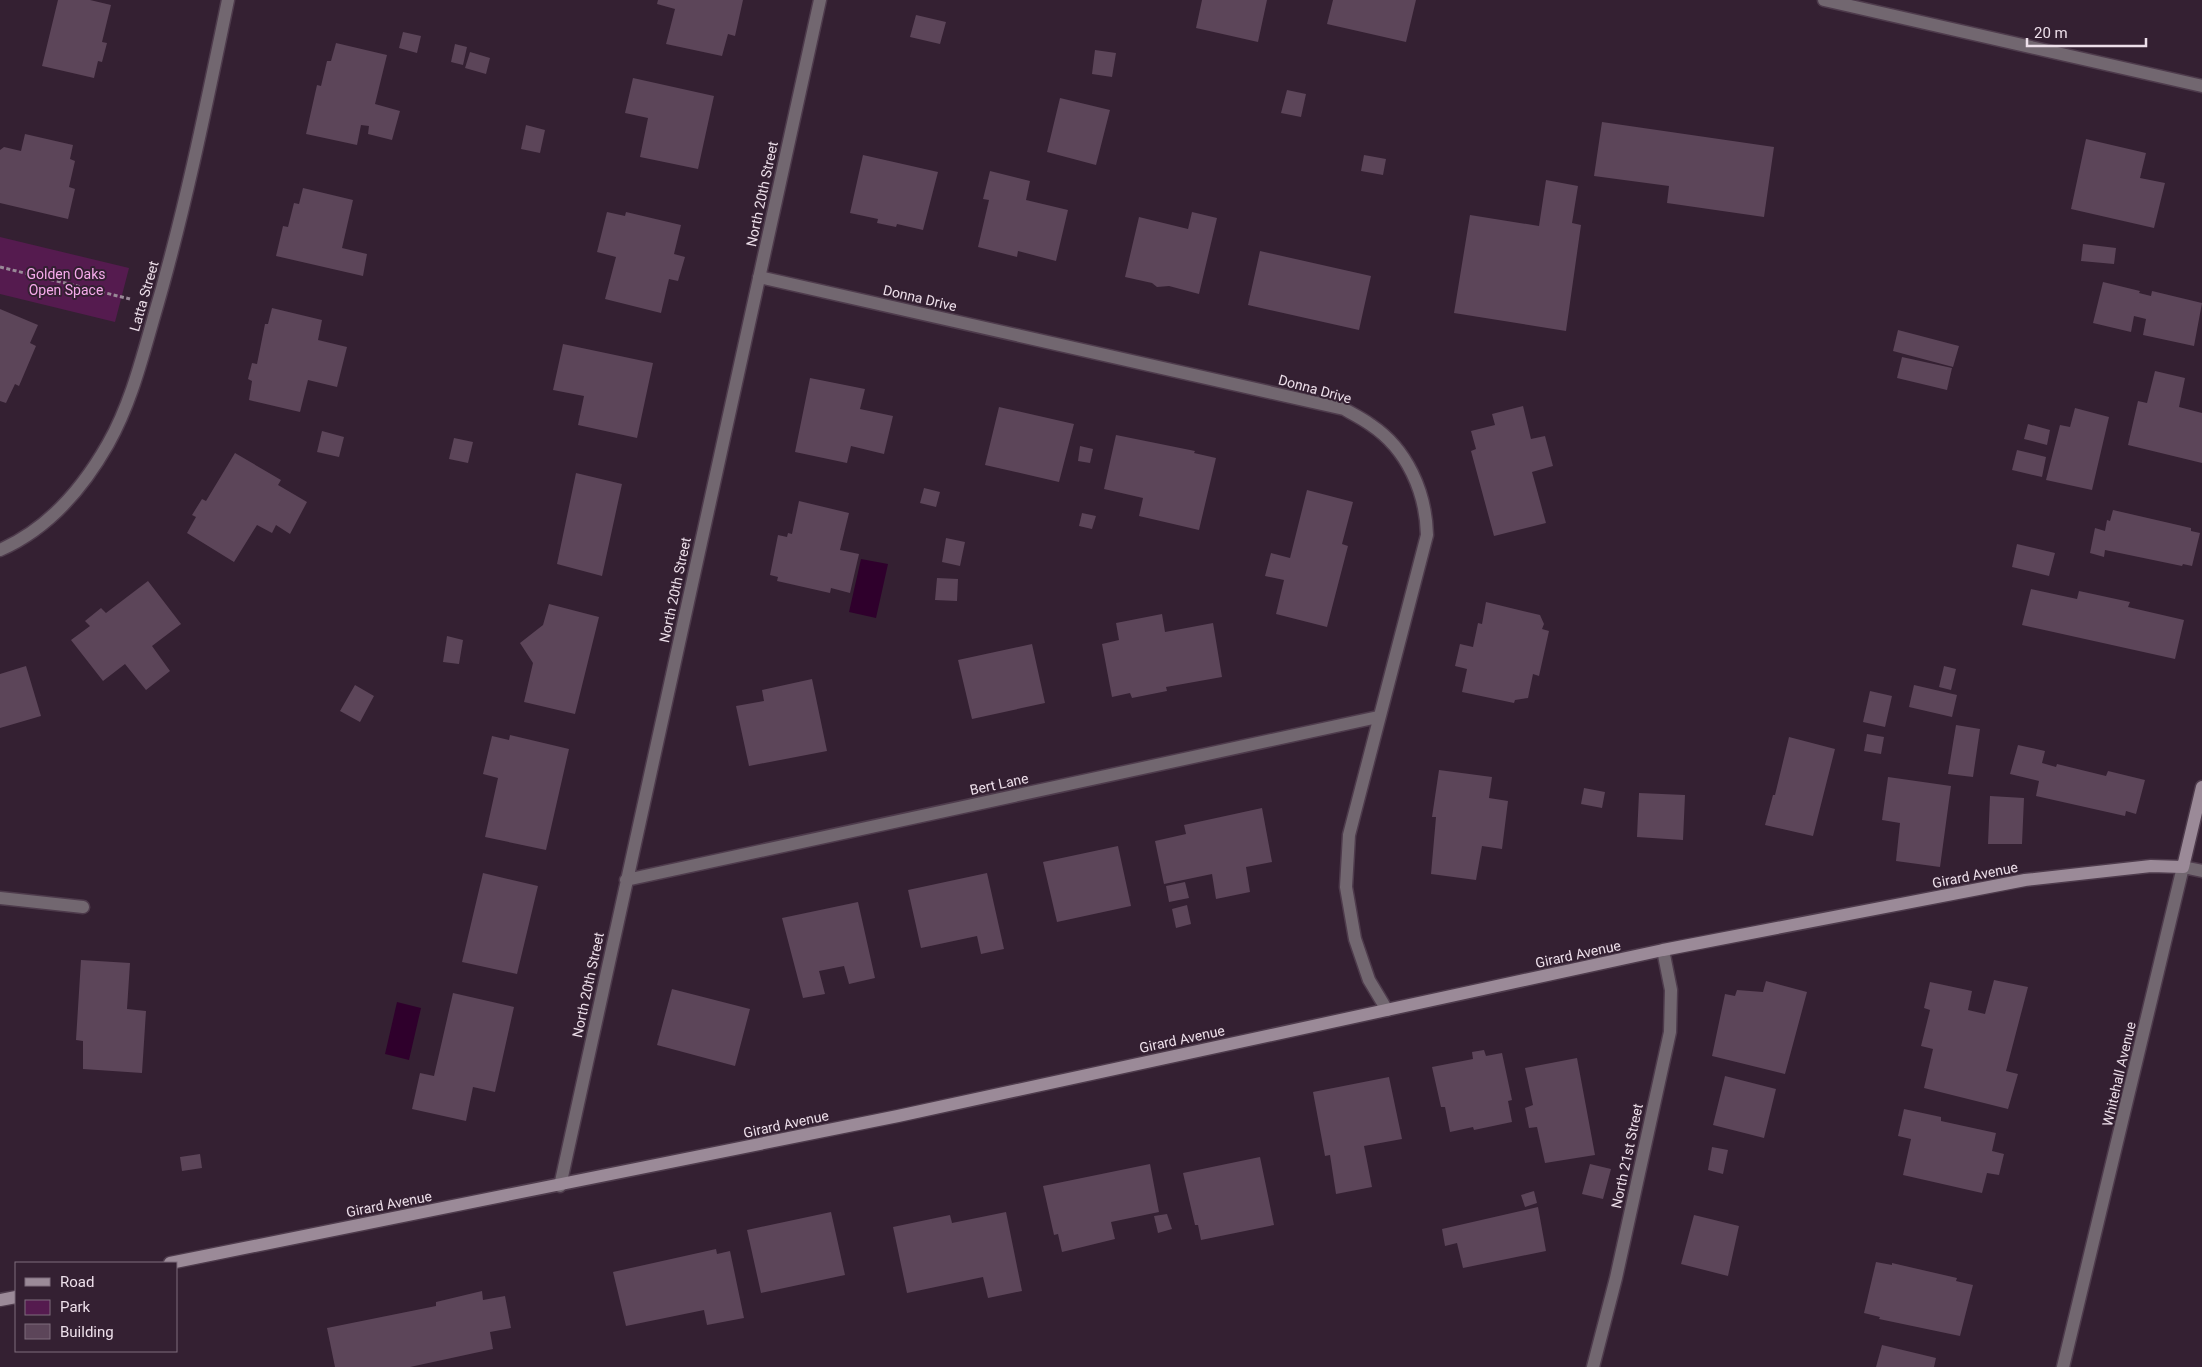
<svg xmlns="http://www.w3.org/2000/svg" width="2202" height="1367" font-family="Roboto,sans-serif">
<rect width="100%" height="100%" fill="#342032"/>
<!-- green -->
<path fill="#551b4f" d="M0 237 129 268 115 322 0 294Z"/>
<!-- water -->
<path fill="#2f002c" d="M861 559 888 564 876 618 849 612Z
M397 1002 421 1008 409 1060 385 1054Z"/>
<!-- building -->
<path fill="#5c4559" d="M58 0H90L111 5 102 42 107 43 102 62 98 61 94 78 42 66Z
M658 0H743L735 36 728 34 722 56 666 44 675 9 657 4Z
M1202 0H1267L1258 42 1196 28Z
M1333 0H1416L1406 42 1327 24Z
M916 15 946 22 940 44 910 37Z
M403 32 421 36 417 53 399 48Z
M336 43 387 55 375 104 400 111 392 140 368 134 369 126 361 125 357 145 306 134 317 85 321 86 327 61H331Z
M455 44 467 47 463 65 451 62Z
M1095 50 1116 53 1112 77 1092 74Z
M470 52 490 58 486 74 465 68Z
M633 78 714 96 698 169 640 157 648 118 625 113Z
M1287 90 1306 94 1301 117 1281 113Z
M1060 98 1110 110 1096 165 1047 152Z
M1602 122 1774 147 1764 217 1667 203 1669 186 1594 176Z
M526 125 545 130 540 153 521 149Z
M25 134 73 145 70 159 75 161 69 187 75 189 68 219 0 203V150L4 147 21 151Z
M2086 139 2146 153 2140 178 2165 183 2154 228 2071 209Z
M863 155 938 172 923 230 897 224 896 227 877 223 878 219 850 213Z
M1364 155 1386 159 1383 175 1361 171Z
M990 171 1030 181 1026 200 1068 210 1056 261 1018 251 1017 257 978 247 989 200 983 199Z
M1546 180 1578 186 1572 223 1581 225 1566 331 1454 313 1470 215 1539 226Z
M303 188 353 200 342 248 367 254 363 276 276 256 283 226 288 227 294 203 299 204Z
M607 212 625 216 626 212 681 225 674 254 685 257 678 281 669 279 661 313 605 299 616 257 597 252Z
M1192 212 1217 218 1199 294 1169 286 1157 287 1152 283 1125 277 1139 217 1188 229Z
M2083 244 2116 248 2114 264 2081 261Z
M1260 251 1371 276 1359 330 1248 305Z
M2103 282 2140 291 2139 293 2151 296 2152 291 2202 303 2194 346 2143 335 2146 319 2134 316 2131 332 2093 323Z
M272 308 322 320 318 340 347 347 337 387 308 380 300 412 249 400 252 381 248 379 252 363 257 364 265 324H268Z
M0 309 38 325 30 343 36 346 19 386 15 384 6 403 0 401Z
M1898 330 1959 346 1953 367 1893 351Z
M563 344 653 363 637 438 578 425 584 396 553 390Z
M1902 357 1952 368 1947 390 1897 378Z
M2155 371 2185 378 2179 407 2202 413V463L2128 445 2138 401 2147 403Z
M810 378 865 389 860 409 893 416 884 454 851 446 847 463 795 452Z
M1523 406 1531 439 1545 436 1553 466 1532 472 1546 523 1494 536 1471 451 1476 449 1471 431 1495 425 1492 414Z
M999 407 1074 424 1059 482 985 465Z
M2075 408 2109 417 2092 490 2046 480 2060 425 2070 427Z
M2028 424 2050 430 2047 445 2024 439Z
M322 431 344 437 339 457 317 452Z
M1116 435 1195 451 1194 453 1216 458 1199 530 1139 516 1143 498 1104 489Z
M454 438 473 442 468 463 449 459Z
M1080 446 1093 449 1090 463 1078 461Z
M2017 450 2046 457 2042 477 2012 470Z
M235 453 281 480 278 485 307 502 290 534 276 525 272 533 257 525 234 562 187 533 196 517 192 515 202 499 206 501Z
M576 473 622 484 602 576 557 564Z
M924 488 940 492 936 507 920 503Z
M1307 490 1353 502 1342 544 1348 546 1327 627 1276 614 1284 580 1265 576 1271 553 1290 558Z
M799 501 849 513 840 550 859 554 850 593 831 588 830 593 777 581 778 577 770 575 778 535 787 537 788 533 792 534Z
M2113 510 2191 528V531L2200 533 2192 566 2183 564 2182 566 2105 550 2104 557 2090 553 2095 528 2105 531 2107 520 2110 521Z
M1082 513 1096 516 1092 529 1079 526Z
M946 538 965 542 960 566 942 562Z
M2017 544 2055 553 2049 576 2012 567Z
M937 578 958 579 957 601 935 600Z
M148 581 181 624 152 646 170 671 146 690 125 664 103 681 71 640 90 626 85 621 101 608 106 613Z
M2031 589 2077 599 2079 591 2130 602 2128 607 2184 620 2175 659 2022 625Z
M1486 602 1540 615 1544 624 1542 629 1549 631 1539 676 1533 674 1528 698 1515 700 1514 703 1462 692 1467 669 1455 666 1460 644 1473 647 1478 623 1482 624Z
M549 604 599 617 575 714 524 702 533 663 520 643 543 625Z
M1162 614 1165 632 1213 623 1222 677 1166 687 1167 691 1132 698 1130 693 1112 697 1102 644 1119 640 1116 623Z
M447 636 463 640 459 664 443 662Z
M1032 644 1045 703 972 719 958 660Z
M26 666 41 716 0 728V674Z
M1944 666 1956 669 1951 690 1939 687Z
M812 679 827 751 749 766 736 706 764 701 762 690Z
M355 685 374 696 360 722 340 711Z
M1914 685 1957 695 1952 717 1909 707Z
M1870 691 1892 696 1885 727 1863 722Z
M1956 725 1980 729 1973 777 1948 774Z
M1867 734 1884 737 1881 754 1864 751Z
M510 735 569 749 546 850 485 837 498 778 483 774 492 736 509 740Z
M1789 737 1835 749 1813 836 1765 825 1773 795H1775Z
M2018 745 2045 751 2042 763 2056 767 2057 764 2106 776 2108 771 2145 780 2136 814 2126 811 2125 816 2036 796 2039 781 2010 774Z
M1439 770 1492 777 1489 798 1508 801 1502 849 1482 846 1476 880 1431 874 1436 817H1432Z
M1888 777 1951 786 1940 867 1896 861 1900 823 1882 820Z
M1584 788 1605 792 1602 808 1581 804Z
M1639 793 1685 795 1683 840 1637 837Z
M1990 796 2024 798 2022 844H1988Z
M1262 808 1272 862 1246 867 1250 892 1216 899 1212 874 1164 884 1155 841 1186 834 1184 825Z
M1118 846 1131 906 1057 922 1043 862Z
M483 873 538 886 517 974 462 962Z
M987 873 1004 949 981 954 977 936 921 948 908 890Z
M1185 882 1189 898 1169 902 1166 886Z
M858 902 875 978 849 984 844 966 819 971 825 994 803 998 782 918Z
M1187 905 1191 924 1176 928 1172 909Z
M81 960 130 963 127 1009 146 1011 142 1073 83 1069V1041L76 1040Z
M1994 980 2028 987 2006 1071 2018 1074 2008 1109 1924 1088 1933 1049 1921 1046 1930 1010 1924 1008 1930 982 1972 991 1968 1010 1985 1014Z
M1766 981 1807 992 1785 1074 1712 1056 1725 994 1735 996 1737 990 1763 992Z
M672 989 750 1009 735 1066 657 1045Z
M453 993 514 1007 495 1092 473 1087 466 1121 412 1109 420 1073 434 1076Z
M1484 1050 1486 1056 1502 1053 1512 1100 1508 1101 1512 1122 1474 1130 1473 1127 1450 1132 1445 1107H1441L1432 1067 1473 1059 1472 1052Z
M1577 1058 1595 1155 1545 1163 1537 1127 1529 1128 1525 1108 1533 1105 1525 1068Z
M1725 1076 1776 1089 1764 1138 1713 1125Z
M1389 1077 1402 1139 1364 1146 1372 1187 1336 1194 1330 1155 1325 1156 1313 1092Z
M1904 1109 1941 1117V1121L1996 1133 1992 1151 2004 1154 1999 1175 1987 1173 1982 1193 1903 1175 1911 1139 1898 1136Z
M1712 1147 1728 1150 1723 1174 1708 1170Z
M200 1154 202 1168 182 1171 180 1157Z
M1260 1157 1274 1225 1201 1240 1198 1225H1195L1183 1173Z
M1150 1164 1159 1212 1111 1222 1115 1239 1062 1252 1058 1234 1054 1235 1043 1186Z
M1590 1164 1611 1169 1603 1199 1582 1194Z
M1534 1191 1537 1203 1525 1207 1521 1195Z
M1538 1207 1546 1251 1463 1268 1457 1243 1445 1246 1442 1229Z
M831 1212 845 1275 761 1293 747 1230Z
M1006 1212 1022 1291 988 1298 983 1277 907 1293 893 1227 950 1215 952 1223Z
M1167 1214 1172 1229 1158 1233 1154 1216Z
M1694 1215 1739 1226 1728 1276 1681 1264Z
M716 1249 717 1254 730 1251 744 1318 707 1325 704 1310 626 1326 613 1272Z
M1876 1262 1892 1265V1263L1957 1278 1956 1281 1973 1285 1960 1336 1879 1319 1880 1317 1864 1313Z
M482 1291 483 1300 505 1296 511 1328 490 1332 493 1349 410 1367H335L327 1328 436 1306V1302Z
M1882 1345 1936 1358 1934 1367H1876Z"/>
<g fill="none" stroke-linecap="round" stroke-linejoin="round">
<!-- street casing -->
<g stroke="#4e3b4c" stroke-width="15">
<path id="street" d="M1824 0 2202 86
M759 277 1344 409C1353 414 1363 419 1371 425 1407 449 1426 492 1427 535L1349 835 1346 887 1355 939 1369 980 1387 1010
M0 550C48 529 83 488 108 444 130 405 141 362 153 320 184 215 206 107 228 0
M626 880 1378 717
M0 898 83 907
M560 1186 820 0
M1593 1367 1616 1278 1670 1032 1671 990 1663 950
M2063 1367 2183 867 2202 871"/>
</g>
<!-- secondary casing -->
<g stroke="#4e3b4c" stroke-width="15">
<path id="secondary" d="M170 1263 898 1116 1663 950 2025 880 2151 866 2183 867 2202 787
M0 1300 16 1297"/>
</g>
<!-- path -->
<path stroke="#998997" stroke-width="3" stroke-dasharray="4 2.5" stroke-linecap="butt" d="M0 267 130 299"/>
<!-- street -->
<use href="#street" stroke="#726770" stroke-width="12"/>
<!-- secondary -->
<use href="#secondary" stroke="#9b8a98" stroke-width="12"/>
</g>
<g text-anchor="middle" stroke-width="4" stroke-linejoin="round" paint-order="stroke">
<!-- street labels -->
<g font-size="14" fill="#eddfea" stroke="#342032">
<text transform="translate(762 194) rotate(-78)" y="5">North 20th Street</text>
<text transform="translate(144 296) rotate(-74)" y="5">Latta Street</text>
<text transform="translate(920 298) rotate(13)" y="5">Donna Drive</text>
<text transform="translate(1315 389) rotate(15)" y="5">Donna Drive</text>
<text transform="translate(675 590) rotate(-78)" y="5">North 20th Street</text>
<text transform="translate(999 784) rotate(-12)" y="5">Bert Lane</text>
<text transform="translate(1975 875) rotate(-11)" y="5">Girard Avenue</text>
<text transform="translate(1578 954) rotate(-12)" y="5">Girard Avenue</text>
<text transform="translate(588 985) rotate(-78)" y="5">North 20th Street</text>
<text transform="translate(1182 1039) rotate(-12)" y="5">Girard Avenue</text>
<text transform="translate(2119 1074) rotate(-77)" y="5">Whitehall Avenue</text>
<text transform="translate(786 1124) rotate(-12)" y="5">Girard Avenue</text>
<text transform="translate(1627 1156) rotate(-78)" y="5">North 21st Street</text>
<text transform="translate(389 1204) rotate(-11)" y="5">Girard Avenue</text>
</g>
<!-- park labels -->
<g font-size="14" fill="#f6abeb" stroke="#342032">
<text x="66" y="279">Golden Oaks<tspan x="66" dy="16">Open Space</tspan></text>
</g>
</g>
<!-- legend -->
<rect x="15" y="1262" width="162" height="90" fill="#342032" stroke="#7e6c7c"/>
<rect x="25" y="1278" width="25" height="8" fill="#9b8a98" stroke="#7e6c7c"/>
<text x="60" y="1287" font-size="15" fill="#eddfea">Road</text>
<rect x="25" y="1300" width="25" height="15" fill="#551b4f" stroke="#7e6c7c"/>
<text x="60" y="1312" font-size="15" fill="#eddfea">Park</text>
<rect x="25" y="1324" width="25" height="15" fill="#5c4559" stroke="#7e6c7c"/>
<text x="60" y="1337" font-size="15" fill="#eddfea">Building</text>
<!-- scale -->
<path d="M2027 38v8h119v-8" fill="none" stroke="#eddfea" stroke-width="2.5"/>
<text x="2034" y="38" font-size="15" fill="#eddfea" stroke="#342032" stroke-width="4" paint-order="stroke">20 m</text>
</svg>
